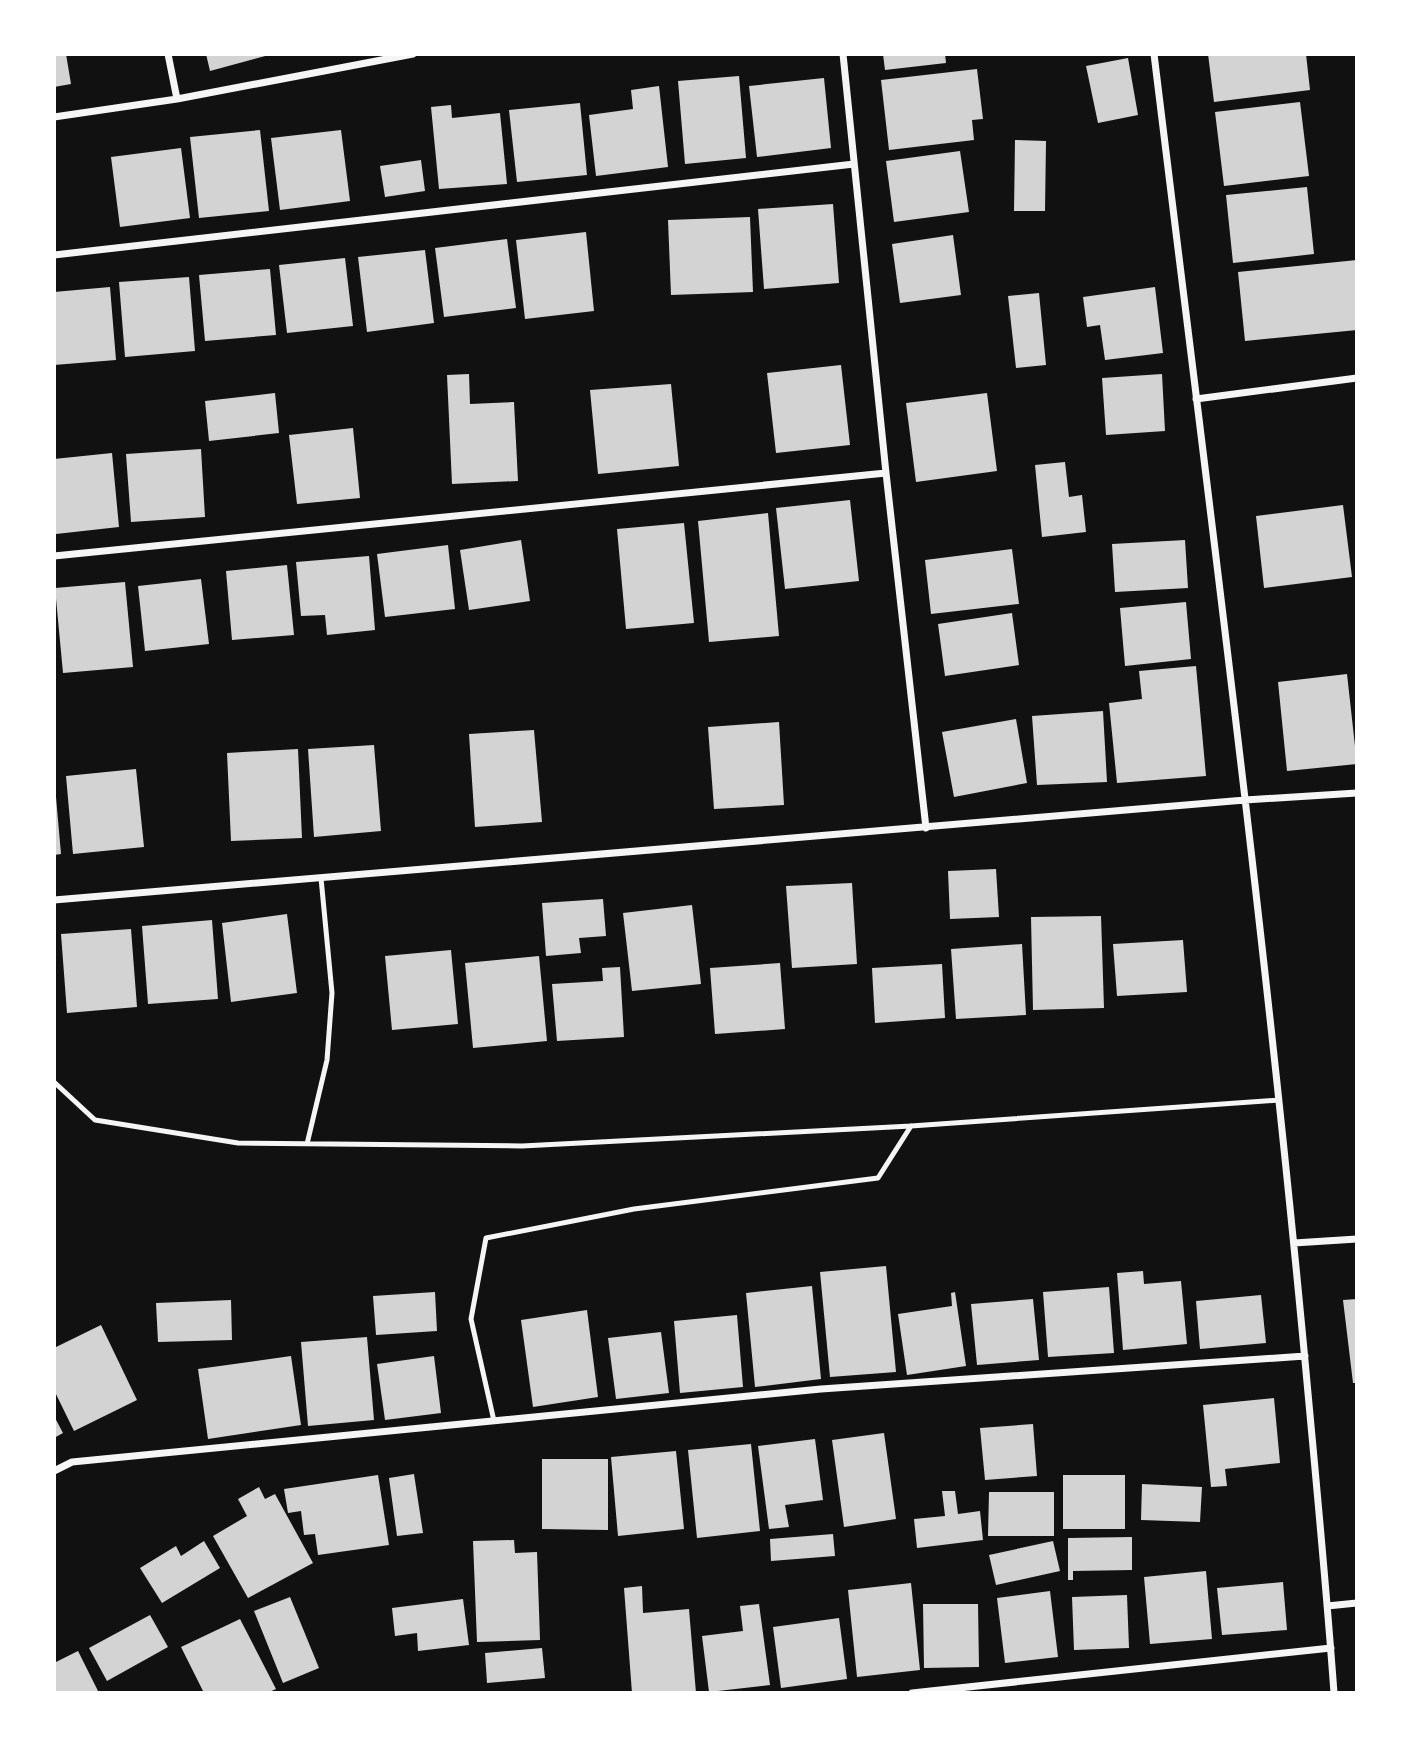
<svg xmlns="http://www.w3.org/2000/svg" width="1411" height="1747" font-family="Figtree,sans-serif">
<rect width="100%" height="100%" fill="#111"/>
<!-- building -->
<path fill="#d3d3d3" d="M54 54H66L71 84 54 87Z
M206 54H269V55L210 71Z
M883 54H945L946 63 885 70Z
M1208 54H1306L1310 90 1214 102Z
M1128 58 1138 115 1098 123 1086 66Z
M977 69 983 119 972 120 974 140 889 150 881 80Z
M739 76 746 158 685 164 678 81Z
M824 78 831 148 757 157 749 86Z
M659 86 668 167 596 176 589 115 633 109 631 90Z
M1300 102 1309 176 1224 186 1215 112Z
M580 103 587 175 517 182 509 110Z
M451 105 452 118 500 113 507 184 439 189 431 107Z
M260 130 269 211 199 218 190 137Z
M341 130 350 201 280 210 271 138Z
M1015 140 1046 141 1045 211H1014Z
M181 148 190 218 120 227 111 157Z
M960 151 969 212 894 222 886 161Z
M421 160 425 191 385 197 380 166Z
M1307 187 1314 254 1233 263 1226 195Z
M833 204 839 283 764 289 758 209Z
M750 217 753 292 671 295 668 220Z
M586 232 594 311 525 319 516 240Z
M953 235 961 295 900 303 892 244Z
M507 239 516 308 444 317 435 248Z
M425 250 434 323 367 332 358 257Z
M345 258 353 326 287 333 279 265Z
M1357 260V330L1245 341 1238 272Z
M270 269 276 335 205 341 199 275Z
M189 277 195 351 125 357 119 282Z
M110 287 116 360 54 365V292Z
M1155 287 1163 353 1105 360 1100 325 1087 327 1083 297Z
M1039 293 1046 365 1016 368 1008 296Z
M841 365 850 445 776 453 767 373Z
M469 374 470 404 514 402 518 481 452 484 447 375Z
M1162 374 1165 431 1106 435 1102 378Z
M671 384 679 466 598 474 590 390Z
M275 393 279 433 209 441 205 401Z
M987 393 997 471 916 482 906 403Z
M353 428 360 498 297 504 289 435Z
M201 449 205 517 131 522 126 454Z
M112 453 119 527 56 534 54 459Z
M1065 462 1069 497 1082 495 1086 532 1042 537 1035 465Z
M850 500 859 581 785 589 776 508Z
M1343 505 1352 577 1264 588 1256 516Z
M768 513 779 636 709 642 698 521Z
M684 523 694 623 626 629 617 529Z
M521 540 530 601 469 610 460 550Z
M1185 540 1188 588 1115 592 1112 544Z
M448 545 455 609 385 617 377 554Z
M1012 549 1019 604 931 614 925 560Z
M369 556 375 630 327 635 325 615 301 616 296 562Z
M287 565 294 635 232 640 226 571Z
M201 579 209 644 145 651 138 586Z
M125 582 133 667 63 673 55 588Z
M1186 602 1191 659 1125 666 1120 608Z
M1012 613 1019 665 945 676 938 624Z
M1196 666 1206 776 1117 783 1109 703 1142 699 1139 671Z
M1347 674 1357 764 1287 771 1278 682Z
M1103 711 1107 782 1037 785 1032 716Z
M1016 719 1027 783 954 797 942 732Z
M779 722 784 805 714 809 708 727Z
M534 730 542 822 475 827 469 734Z
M374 745 381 831 314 837 308 749Z
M298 749 302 838 231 841 227 753Z
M136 769 144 847 73 854 66 776Z
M54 797H56L61 854 54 855Z
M996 869 999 917 950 919 948 871Z
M852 883 857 964 792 968 786 886Z
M603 899 606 936 579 938 581 953 546 956 542 903Z
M692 905 701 984 632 991 623 913Z
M287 914 297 993 231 1002 222 923Z
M1101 916 1104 1008 1033 1010 1031 917Z
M212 920 218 999 148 1004 142 926Z
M131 929 137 1007 67 1013 61 934Z
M1183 940 1187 992 1117 996 1113 944Z
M1022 944 1026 1015 956 1019 951 949Z
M451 950 458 1024 392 1030 385 956Z
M539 956 547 1041 473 1048 465 963Z
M780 963 785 1029 715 1034 710 968Z
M942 964 945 1018 875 1023 872 968Z
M620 967 624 1037 557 1041 552 984 603 981 602 968Z
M886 1266 896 1372 830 1377 820 1272Z
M1143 1271 1144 1284 1181 1281 1187 1344 1123 1350 1117 1273Z
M812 1286 821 1379 755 1387 746 1293Z
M1109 1287 1114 1353 1048 1357 1043 1292Z
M435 1292 437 1331 376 1335 373 1296Z
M955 1292 966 1366 907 1375 898 1314 952 1306 951 1293Z
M1261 1295 1266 1343 1200 1349 1196 1301Z
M1033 1299 1039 1360 977 1365 971 1304Z
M1357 1299V1383H1353L1343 1300Z
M231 1300 232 1340 158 1342 156 1303Z
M587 1310 598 1397 533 1407 521 1320Z
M737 1315 743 1387 680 1393 674 1321Z
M101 1325 137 1400 74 1431 54 1390V1348Z
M661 1332 669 1393 616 1399 608 1338Z
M367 1337 374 1420 308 1426 301 1342Z
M291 1356 301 1425 208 1439 198 1369Z
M434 1356 441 1413 385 1420 377 1364Z
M1274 1398 1280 1463 1225 1469 1227 1486 1211 1487 1203 1405Z
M54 1416 63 1433 54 1438Z
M1033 1424 1037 1476 985 1480 980 1428Z
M884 1433 896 1519 844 1527 832 1440Z
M815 1439 823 1500 785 1505 789 1527 769 1529 758 1446Z
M751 1444 760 1531 697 1538 688 1450Z
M676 1451 684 1529 618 1536 611 1457Z
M542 1459H608V1530L542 1529Z
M414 1474 423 1533 397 1536 389 1478Z
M378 1475 389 1545 318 1555 315 1534 304 1535 301 1511 288 1513 284 1489Z
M1063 1475H1125V1529H1063Z
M1142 1484 1202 1487 1200 1522 1141 1520Z
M259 1487 265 1499 275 1494 313 1563 248 1598 213 1536 247 1516 238 1499Z
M942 1491H955L958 1514 980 1511 983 1540 917 1548 914 1519 945 1516Z
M989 1492H1054V1536H988Z
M833 1534 835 1556 771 1561 770 1539Z
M1132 1537V1570L1073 1571V1580H1068V1538Z
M514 1540 515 1553 537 1552 540 1640 477 1642 473 1541Z
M204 1541 220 1568 162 1603 140 1568 176 1546 181 1556Z
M1053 1541 1060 1571 996 1585 989 1555Z
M1206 1571 1212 1639 1150 1644 1144 1577Z
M1283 1582 1287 1630 1222 1635 1217 1588Z
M911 1583 920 1670 857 1677 848 1590Z
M642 1586 643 1613 689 1609 696 1693H632L624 1588Z
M1050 1591 1058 1657 1005 1663 997 1598Z
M1127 1595 1129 1648 1074 1650 1072 1597Z
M290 1597 319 1668 283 1683 254 1611Z
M463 1599 469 1645 418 1651 417 1633 395 1636 392 1608Z
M759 1604 770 1685 709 1692 702 1636 743 1631 740 1606Z
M923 1604H978L979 1667 924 1668Z
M150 1615 168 1647 107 1681 89 1648Z
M839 1618 847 1679 781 1688 773 1627Z
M240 1619 276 1689 267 1693H204L181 1647Z
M542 1648 545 1678 487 1683 485 1653Z
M78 1651 99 1693H54V1663Z"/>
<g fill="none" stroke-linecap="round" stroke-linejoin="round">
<!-- service -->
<path stroke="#f5f5f5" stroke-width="5" d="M54 1082 95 1120 238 1143 522 1146 911 1126 1279 1100
M307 1144 327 1060 332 993 321 878
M494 1421 471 1319 486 1238 634 1209 878 1178 911 1126"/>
<!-- minor -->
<path stroke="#f5f5f5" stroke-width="7" d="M168 54 177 99
M843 54 886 473 926 828
M1154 54C1209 504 1268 953 1309 1404 1318 1500 1327 1596 1334 1693
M54 117 177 99 413 54
M54 255 854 164
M1196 399 1357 378
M54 556 886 473
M54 900 1245 800 1357 793
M1294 1243 1357 1239
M54 1471 72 1462 821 1389 1305 1356
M1327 1606 1357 1603
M912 1693 1331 1648"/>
</g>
<!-- border -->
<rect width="1411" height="1747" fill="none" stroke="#ffffff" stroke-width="112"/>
</svg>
